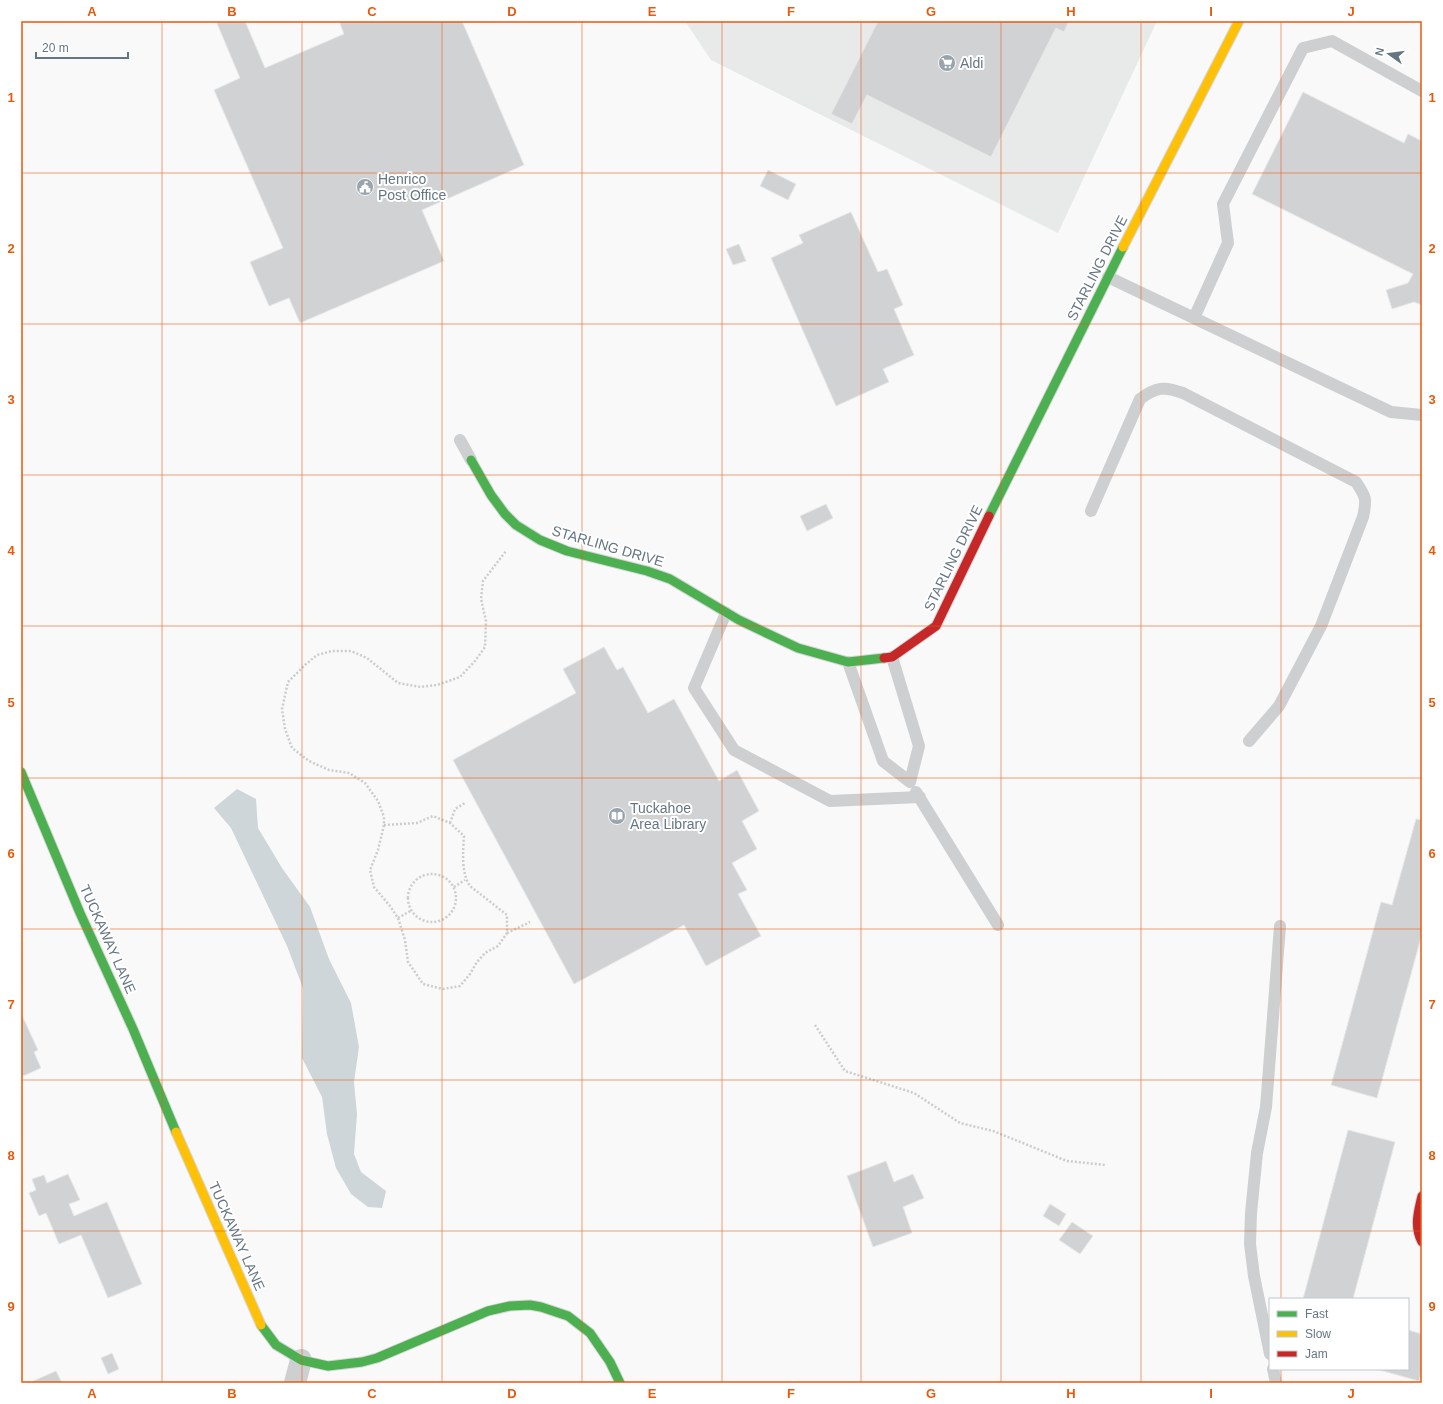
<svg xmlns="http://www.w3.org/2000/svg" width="1443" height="1404" font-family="Arial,sans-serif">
<rect width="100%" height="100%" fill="#f9f9f9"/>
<!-- built -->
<path fill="#e8e9e9" d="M685 21H1157L1058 233 711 60Z"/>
<!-- water -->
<path fill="#ced6d9" d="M237 789 256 799 258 828 282 868 310 907 329 959 351 1003 359 1047 354 1082 357 1114 354 1154 361 1172 386 1191 382 1208 368 1207 351 1194 336 1168 327 1134 322 1097 302 1058 303 988 287 946 231 828 214 808Z"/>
<!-- building -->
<path fill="#d0d2d3" stroke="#e8e8e8" d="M216 21H245L265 68 344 34 339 21H462L524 165 422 210 444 261 300 323 289 298 269 306 250 262 283 248 214 90 240 78Z
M878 21H1069L1064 32 1056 28 991 157 867 95 852 124 831 114Z
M1303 92 1404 143 1408 134 1422 141V305L1414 302 1392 309 1386 290 1408 283 1413 274 1252 194Z
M768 170 796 184 788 200 760 186Z
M851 212 878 272 887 269 903 305 894 309 914 355 883 369 889 382 836 406 771 258 803 243 799 235Z
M739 244 746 261 733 265 726 249Z
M826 504 833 518 807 531 800 516Z
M604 647 617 670 623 667 648 713 674 699 719 781 737 770 759 811 742 821 757 849 732 863 747 890 738 894 761 936 706 966 684 925 574 984 453 760 576 693 563 669Z
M1416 819 1422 820V934L1377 1098 1331 1085 1381 902 1392 905Z
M21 1013 38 1050 34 1052 41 1068 21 1077Z
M1348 1130 1395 1142 1353 1299H1303Z
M886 1161 894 1182 913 1174 924 1198 903 1207 912 1233 873 1247 847 1176Z
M68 1174 80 1200 69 1204 74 1216 107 1202 142 1284 108 1298 81 1235 59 1244 46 1213 39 1216 29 1193 36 1190 32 1179 44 1175 47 1183Z
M1050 1204 1066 1214 1059 1226 1043 1216Z
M1072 1222 1093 1236 1080 1254 1059 1240Z
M1408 1330 1422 1334V1371L1419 1381 1376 1369H1408Z
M112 1353 119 1369 108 1374 101 1358Z
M56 1371 62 1383H31V1382Z"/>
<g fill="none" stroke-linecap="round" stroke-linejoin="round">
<!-- fast casing -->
<g stroke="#d5d6d7" stroke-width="11">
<path id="fast" d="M471 460 491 495 505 514 516 525 540 540 567 551 647 571 670 579 739 620 798 648 848 662 884 658
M989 516 1123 247
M21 772 80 913 133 1029 176 1132
M261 1325 276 1345 301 1360 328 1366 362 1362 377 1358 488 1311 510 1306 530 1305 541 1307 568 1316 590 1333 610 1362 620 1383"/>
</g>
<!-- slow casing -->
<g stroke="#d5d6d7" stroke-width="11">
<path id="slow" d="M1123 247 1239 21
M176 1132 261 1325"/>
</g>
<!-- jam casing -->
<g stroke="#d5d6d7" stroke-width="11">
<path id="jam" d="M884 658 892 657 936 626 989 516
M1422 1196C1418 1212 1414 1227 1422 1242"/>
</g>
<!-- path -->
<path stroke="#cbcccd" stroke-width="2.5" stroke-dasharray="2 2" stroke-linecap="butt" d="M450 823 455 809 465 803
M384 825 417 823 433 816 450 823 464 836C463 851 461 873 470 886L507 915V933L498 946 485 953 477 962 470 974 460 986 443 989 423 984 408 962 405 940 398 918 390 906 374 887 370 870 378 850 384 825V817L378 801 365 783 349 773 329 770 309 761 292 748 285 729 282 709 288 682 305 665 317 655 332 651H351L367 658 398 683 421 687 437 685 460 677 475 661 485 647 486 621 481 599 483 581 506 551
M408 898a24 24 0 1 1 48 0a24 24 0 1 1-48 0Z
M454 887 465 880
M398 918 412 910
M507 933 530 922
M815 1025 845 1071 914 1093 960 1123 993 1131 1067 1161 1106 1165"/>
<!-- lane -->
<path stroke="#cecfd0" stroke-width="12" d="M1108 277 1391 412 1422 415
M1194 318 1228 243 1223 204 1303 48 1332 41 1422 91
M460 440 471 460
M1091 511 1140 399C1156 387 1164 386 1183 393L1356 482C1366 497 1367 499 1363 517L1321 626 1279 706 1249 741
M726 613 694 688 734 750 830 801 920 797
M848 662 883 761 910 782 919 746 892 657
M916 792 998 925
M1270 1354 1254 1276 1250 1244 1251 1213 1257 1153 1266 1107 1280 926
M1273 1369 1276 1383"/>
<!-- street -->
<path stroke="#cecfd0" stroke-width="22" d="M295 1383 301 1360"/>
<!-- fast -->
<use href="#fast" stroke="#4caf50" stroke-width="9"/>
<!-- slow -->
<use href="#slow" stroke="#ffc107" stroke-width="9"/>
<!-- jam -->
<use href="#jam" stroke="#c62828" stroke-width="9"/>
</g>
<!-- grid -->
<path fill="none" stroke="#e8590c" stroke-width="1" stroke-opacity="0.55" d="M162 21V1383M302 21V1383M442 21V1383M582 21V1383M722 21V1383M861 21V1383M1001 21V1383M1141 21V1383M1281 21V1299M21 173H1422M21 324H1422M21 475H1422M21 626H1422M21 778H1422M21 929H1422M21 1080H1422M21 1231H1422M1281 1369V1383"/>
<!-- icons -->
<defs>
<g id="supermarket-disc" transform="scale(0.9)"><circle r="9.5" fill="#99a4ac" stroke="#fff"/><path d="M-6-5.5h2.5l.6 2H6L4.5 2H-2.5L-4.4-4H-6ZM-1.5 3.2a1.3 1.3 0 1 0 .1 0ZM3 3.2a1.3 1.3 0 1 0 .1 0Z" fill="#fff"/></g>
<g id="civic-disc" transform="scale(0.9)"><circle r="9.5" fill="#99a4ac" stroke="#fff"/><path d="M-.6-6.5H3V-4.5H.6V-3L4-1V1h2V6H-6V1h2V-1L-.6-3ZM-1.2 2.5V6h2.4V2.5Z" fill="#fff"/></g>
<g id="library-disc" transform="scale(0.9)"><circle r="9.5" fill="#99a4ac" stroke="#fff"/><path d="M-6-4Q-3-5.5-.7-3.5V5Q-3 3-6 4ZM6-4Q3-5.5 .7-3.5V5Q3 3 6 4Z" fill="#fff"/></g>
</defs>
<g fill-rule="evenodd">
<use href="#supermarket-disc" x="947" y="63"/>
<use href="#civic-disc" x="365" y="187"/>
<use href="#library-disc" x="617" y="816"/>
</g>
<g text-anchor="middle" stroke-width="4" stroke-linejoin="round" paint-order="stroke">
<!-- poi labels -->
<g font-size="14" fill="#657683" stroke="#fff" text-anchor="start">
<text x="960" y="68">Aldi</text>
<text x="378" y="184">Henrico<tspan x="378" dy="16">Post Office</tspan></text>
<text x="630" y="813">Tuckahoe<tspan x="630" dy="16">Area Library</tspan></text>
</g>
<!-- street labels -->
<g font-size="14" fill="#657683" stroke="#fff">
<text transform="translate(1097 268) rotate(-63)" y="5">STARLING DRIVE</text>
<text transform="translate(608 546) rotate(16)" y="5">STARLING DRIVE</text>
<text transform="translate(953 558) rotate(-64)" y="5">STARLING DRIVE</text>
<text transform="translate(108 939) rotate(66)" y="5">TUCKAWAY LANE</text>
<text transform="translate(237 1236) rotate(66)" y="5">TUCKAWAY LANE</text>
</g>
</g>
<!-- border -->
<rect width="1443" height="1404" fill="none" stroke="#ffffff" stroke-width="44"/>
<!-- legend -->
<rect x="1269" y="1298" width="140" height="72" fill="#ffffff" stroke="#c1c8cd"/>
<rect x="1277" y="1311" width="20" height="6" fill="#4caf50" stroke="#c1c8cd"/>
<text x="1305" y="1318" font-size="12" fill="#657683">Fast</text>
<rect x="1277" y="1331" width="20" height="6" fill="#ffc107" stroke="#c1c8cd"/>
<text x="1305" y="1338" font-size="12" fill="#657683">Slow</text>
<rect x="1277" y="1351" width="20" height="6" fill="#c62828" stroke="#c1c8cd"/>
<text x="1305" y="1358" font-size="12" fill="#657683">Jam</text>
<!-- north arrow -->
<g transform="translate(1389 54) rotate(284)" stroke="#ffffff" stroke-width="3" paint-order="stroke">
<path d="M0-3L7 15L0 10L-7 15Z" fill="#657683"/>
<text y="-6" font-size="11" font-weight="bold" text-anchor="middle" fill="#657683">N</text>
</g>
<!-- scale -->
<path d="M36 52v6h92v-6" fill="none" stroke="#657683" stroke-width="2"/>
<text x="42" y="52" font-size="12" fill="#657683" stroke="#ffffff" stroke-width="3" paint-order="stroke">20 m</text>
<rect x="22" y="22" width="1399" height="1360" fill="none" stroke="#e8590c" stroke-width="1.5"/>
<g font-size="13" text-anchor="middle" font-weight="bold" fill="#e8590c">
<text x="92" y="16">A</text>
<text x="232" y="16">B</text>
<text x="372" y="16">C</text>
<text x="512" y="16">D</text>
<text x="652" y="16">E</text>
<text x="791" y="16">F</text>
<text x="931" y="16">G</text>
<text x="1071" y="16">H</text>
<text x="1211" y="16">I</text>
<text x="1351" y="16">J</text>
<text x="11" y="102">1</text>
<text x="1432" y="102">1</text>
<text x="11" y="253">2</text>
<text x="1432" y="253">2</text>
<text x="11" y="404">3</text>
<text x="1432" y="404">3</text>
<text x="11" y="555">4</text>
<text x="1432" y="555">4</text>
<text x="11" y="707">5</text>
<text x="1432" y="707">5</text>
<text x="11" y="858">6</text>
<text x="1432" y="858">6</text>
<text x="11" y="1009">7</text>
<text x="1432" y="1009">7</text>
<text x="11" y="1160">8</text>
<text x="1432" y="1160">8</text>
<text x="11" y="1311">9</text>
<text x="1432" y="1311">9</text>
<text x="92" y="1398">A</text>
<text x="232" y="1398">B</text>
<text x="372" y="1398">C</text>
<text x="512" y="1398">D</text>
<text x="652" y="1398">E</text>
<text x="791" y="1398">F</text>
<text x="931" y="1398">G</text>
<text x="1071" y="1398">H</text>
<text x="1211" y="1398">I</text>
<text x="1351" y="1398">J</text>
</g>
</svg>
